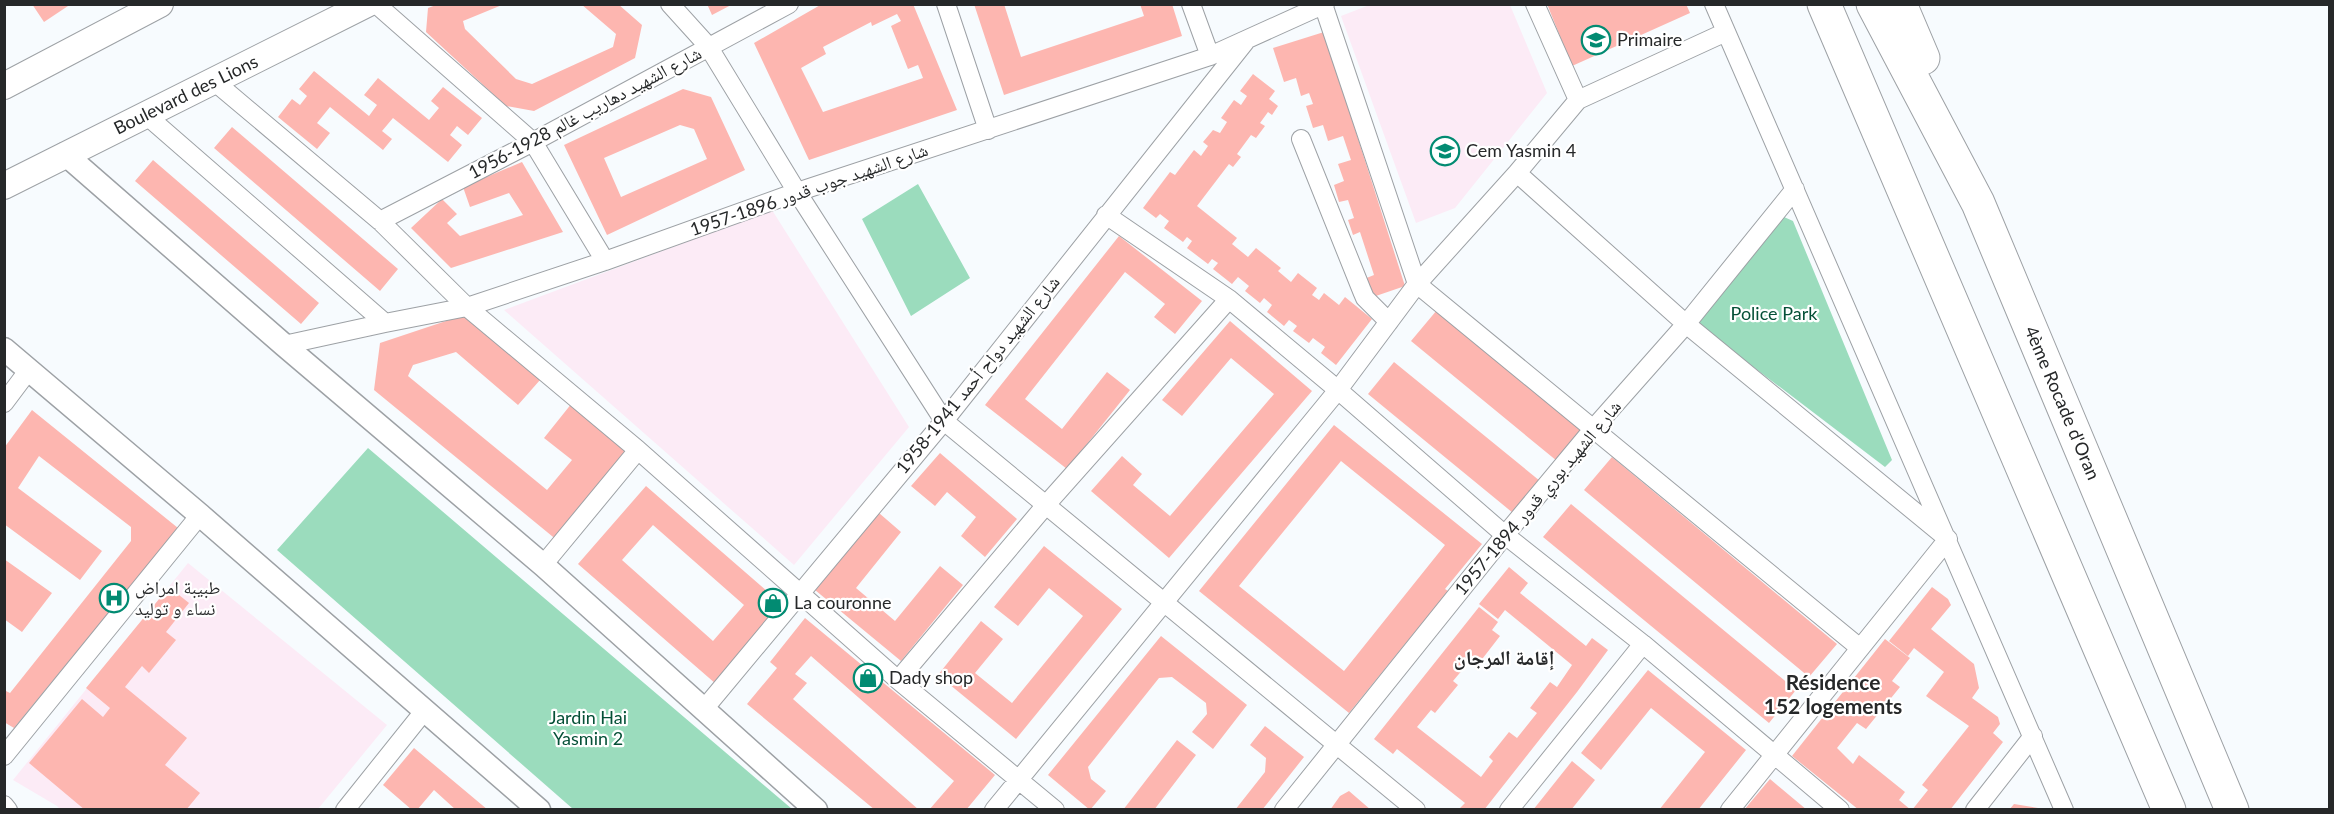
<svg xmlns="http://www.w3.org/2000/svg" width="2334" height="814" font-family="Lato,'Noto Naskh Arabic',sans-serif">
<rect width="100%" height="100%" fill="#f7fbfe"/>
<!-- education -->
<path fill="#fcebf6" d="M1372 4 1510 5 1547 93 1455 208 1416 223 1341 16Z
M772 210 909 427 794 565 504 310Z
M188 563 387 725 318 809H60L57 806 13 780Z"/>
<!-- green -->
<path fill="#9bdcbd" d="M918 184 970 278 911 316 862 219Z
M1784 217 1793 221 1892 460 1885 467 1697 324Z
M368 448 792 809H573L277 550Z"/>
<!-- building -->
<path fill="#fdb6b0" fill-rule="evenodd" d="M32 4H71L44 22Z
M581 4H618L642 25 635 58 534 111 506 106 426 32 428 8 436 5H502L463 21 465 29 516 79 532 84 613 47 616 34Z
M707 4H733L712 15Z
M822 4H913L957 110 809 160 754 43ZM897 14 901 21 891 26 908 69 918 65 923 78 823 112 801 68 826 54 823 47 871 22 872 26Z
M974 4H1004L1021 57 1144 16 1140 4H1172L1182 36 1004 95Z
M1547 4H1686L1690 13 1572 66Z
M1324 32 1405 286 1370 298 1364 279 1374 275 1360 232 1353 235 1348 220 1354 218 1348 200 1339 202 1334 185 1344 181 1338 164 1351 160 1343 136 1328 141 1323 125 1313 128 1306 106 1313 104 1309 93 1301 96 1296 78 1284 82 1273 48Z
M314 71 369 116 377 105 364 95 378 78 429 120 439 108 431 101 443 87 482 118 468 135 457 126 450 135 462 145 448 162 393 118 382 131 392 139 383 150 330 107 317 123 330 133 317 149 278 117 292 99 300 105 307 96 299 89Z
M1253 74 1275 91 1269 99 1278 106 1272 115 1268 112 1260 123 1265 126 1256 138 1251 135 1237 154 1241 157 1233 167 1229 164 1197 206 1237 238 1232 244 1248 257 1256 248 1281 268 1278 271 1291 282 1298 273 1317 288 1312 295 1319 300 1324 293 1339 305 1345 297 1372 319 1336 365 1321 353 1325 347 1313 338 1309 343 1293 331 1297 326 1289 320 1284 326 1267 312 1272 305 1264 298 1260 303 1245 291 1249 286 1238 277 1232 284 1213 269 1218 263 1212 259 1208 264 1187 248 1192 241 1187 237 1183 242 1164 228 1169 221 1160 214 1156 218 1143 208 1170 172 1175 175 1194 150 1201 156 1208 146 1203 142 1213 130 1220 133 1227 122 1221 118 1234 100 1241 105 1247 96 1240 91Z
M683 89 711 97 745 170 607 235 564 145ZM680 125 694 129 707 159 621 197 604 158Z
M232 127 398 269 380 291 214 148Z
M153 160 319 303 301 324 135 181Z
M522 162 563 232 451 268 411 228 442 199 457 214 447 223 460 236 523 215 509 193 470 207 463 187Z
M1119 236 1202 301 1175 334 1154 317 1165 304 1125 272 1025 399 1062 429 1107 372 1130 390 1067 469 985 405Z
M1437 310 1583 430 1557 461 1411 341Z
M464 315 540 380 518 405 456 352 413 365 408 376 547 490 572 460 544 438 572 403 631 451 558 541 374 390 380 343Z
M1230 321 1312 391 1169 558 1091 491 1122 456 1142 474 1133 485 1170 516 1274 394 1231 358 1182 416 1162 400Z
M1394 362 1540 481 1513 513 1368 394Z
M32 410 178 528 14 728 4 722V690L10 693 131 541V527L39 456 18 488 102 551 80 580 4 524V448Z
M1334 425 1482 544 1445 589 1448 591 1349 713 1199 591ZM1341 461 1445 545 1344 671 1239 586Z
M940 453 1017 519 985 557 961 536 976 517 947 492 935 506 911 486Z
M1612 457 1837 644 1809 677 1584 490Z
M646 486 784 606 716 684 578 564ZM653 525 744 605 713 641 622 560Z
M1571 504 1796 690 1769 723 1543 537Z
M879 513 901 532 856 588 895 621 940 566 963 585 901 661 815 590Z
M1044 546 1122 609 1016 739 938 675 981 621 1003 639 975 673 1012 703 1083 616 1049 588 1018 626 994 607Z
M4 559 52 593 22 632 4 619Z
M1509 567 1528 583 1520 593 1586 646 1592 638 1608 650 1577 692 1484 810H1462L1460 808 1465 803 1397 749 1393 754 1374 739 1479 607 1498 622 1492 630 1500 636 1476 667 1469 662 1453 681 1458 685 1435 713 1431 710 1417 727 1481 777 1493 761 1489 757 1509 732 1517 738 1537 713 1530 708 1550 682 1557 687 1572 665 1505 610 1498 619 1479 604Z
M169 587 189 603 166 632 176 640 149 673 142 666 125 687 187 738 165 765 200 793 186 810H85L29 763 82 699 103 717 110 708 86 688Z
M1932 587 1948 599 1951 605 1931 629 1974 664 1979 688 1972 698 1998 717 2000 724 1993 733 2003 742 1950 810H1912L1928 790 1922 785 1969 726 1926 696 1944 672 1914 648 1908 656 1889 641Z
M805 618 995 775 966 810H929L954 781 811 656 795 674 807 683 793 699 919 810H875L747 704 777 668 770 662Z
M1161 636 1247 705 1213 749 1192 732 1207 714 1206 703 1172 677 1159 678 1088 767 1091 779 1106 791 1090 810 1048 775Z
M1885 639 1910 658 1892 681 1900 687 1866 729 1857 723 1837 748 1853 764 1859 755 1905 792 1899 800 1911 810H1859L1792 756Z
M1648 670 1746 750 1698 810H1659L1705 752 1651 708 1601 770 1581 753Z
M1265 726 1304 757 1262 810H1235L1265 772 1266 758 1250 745Z
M1177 740 1196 755 1154 810H1123Z
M414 748 488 810H456L434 790 417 810H412L383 785Z
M1572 761 1595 780 1571 810H1533Z
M1770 779 1807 810H1744Z
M1349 791 1371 810H1330L1340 796Z
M2014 804 2038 808V810H2009Z"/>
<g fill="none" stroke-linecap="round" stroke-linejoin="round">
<!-- minor casing -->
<g stroke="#9da1a5" stroke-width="20">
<path id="minor" d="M376 4 533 142 605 261
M670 4 708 46 797 192 944 421 1416 810
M946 4 988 130
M1191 4 1210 56
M1323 4 1417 284 1860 648
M1535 4 1578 100
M1714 4 2064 810
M215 82 380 221 467 307 638 450 898 680 1055 810
M146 115 385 323
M1301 139 1362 291 1365 298 1389 322
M1517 173 1686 324 1948 539 1730 810
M1106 215 1229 299 1338 390 1505 535 1643 644 1840 810
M380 221 533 142 789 4
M284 345 385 323 467 307 605 261 797 192 1210 56 1325 4
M4 403 28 371
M543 565 638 450
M898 680 1045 506 1229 299
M704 709 944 421 1245 42
M4 756 200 515
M4 805 8 810
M345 810 425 710
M994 810 1338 390 1417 284 1517 173 1578 100 1726 32
M1284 810 1505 535 1594 428 1686 324 1795 189
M1509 810 1643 644
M1975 810 2033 736"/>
</g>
<!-- tertiary casing -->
<g stroke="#9da1a5" stroke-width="25">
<path id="tertiary" d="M65 154 284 345 543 565 816 810
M4 349 200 515 539 810"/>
</g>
<!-- secondary casing -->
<g stroke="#9da1a5" stroke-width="28">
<path id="secondary" d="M4 86 160 4
M4 186 367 4"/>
</g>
<!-- motorway casing -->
<g stroke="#9da1a5" stroke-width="35">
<path id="motorway" d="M1824 4 2169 810
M1873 4 1978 203 2232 810
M1900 4 1923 58"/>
</g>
<!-- minor -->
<use href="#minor" stroke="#fff" stroke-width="18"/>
<!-- tertiary -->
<use href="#tertiary" stroke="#fff" stroke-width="22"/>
<!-- secondary -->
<use href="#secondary" stroke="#fff" stroke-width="26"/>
<!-- motorway -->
<use href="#motorway" stroke="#fff" stroke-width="33"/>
</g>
<!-- icons -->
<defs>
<g id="school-ring" transform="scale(1.5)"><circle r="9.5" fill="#fff" stroke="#028b72" stroke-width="1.5"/><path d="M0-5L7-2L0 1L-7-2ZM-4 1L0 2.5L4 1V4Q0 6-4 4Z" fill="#028b72"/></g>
<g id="hospital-ring" transform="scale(1.5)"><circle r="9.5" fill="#fff" stroke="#028b72" stroke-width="1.5"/><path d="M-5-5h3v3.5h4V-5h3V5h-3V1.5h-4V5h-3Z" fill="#028b72"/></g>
<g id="shop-ring" transform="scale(1.5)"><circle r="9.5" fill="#fff" stroke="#028b72" stroke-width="1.5"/><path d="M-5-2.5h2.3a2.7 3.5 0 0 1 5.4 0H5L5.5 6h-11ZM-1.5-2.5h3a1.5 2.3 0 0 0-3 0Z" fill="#028b72"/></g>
</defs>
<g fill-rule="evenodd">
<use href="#school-ring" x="1596" y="40"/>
<use href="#school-ring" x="1445" y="151"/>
<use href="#hospital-ring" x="114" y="598"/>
<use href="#shop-ring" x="773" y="603"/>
<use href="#shop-ring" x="868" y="678"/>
</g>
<g text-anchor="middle" stroke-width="4.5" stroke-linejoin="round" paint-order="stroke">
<!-- poi labels -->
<g font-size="18" fill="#262829" stroke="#fff" text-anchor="start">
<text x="1617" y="46">Primaire</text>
<text x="1466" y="157">Cem Yasmin 4</text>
<text x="135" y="594">طبيبة امراض<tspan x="135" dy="21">نساء و توليد</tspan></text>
<text x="794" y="609">La couronne</text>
<text x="889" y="684">Dady shop</text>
</g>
<!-- street labels -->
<g font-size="18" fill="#262829" stroke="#fff">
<text transform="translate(186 95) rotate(-26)" y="6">Boulevard des Lions</text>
<text transform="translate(585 113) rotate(-28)" y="6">شارع الشهيد دهاريب غالم 1928-1956</text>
<text transform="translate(809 190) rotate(-19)" y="6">شارع الشهيد جوب قدور 1896-1957</text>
<text transform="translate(978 375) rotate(-51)" y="6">شارع الشهيد دواح أحمد 1941-1958</text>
<text transform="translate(2062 403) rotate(67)" y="6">4ème Rocade d'Oran</text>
<text transform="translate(1538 498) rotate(-50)" y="6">شارع الشهيد بوري قدور 1894-1957</text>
</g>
<!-- park labels -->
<g font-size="18" fill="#055037" stroke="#fff">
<text x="1774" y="320">Police Park</text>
<text x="588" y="724">Jardin Hai<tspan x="588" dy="21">Yasmin 2</tspan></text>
</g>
<!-- neighbourhood labels -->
<g font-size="20" font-weight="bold" fill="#262829" stroke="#fff">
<text x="1504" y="665">إقامة المرجان</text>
</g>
<!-- quarter labels -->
<g font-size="21" font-weight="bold" fill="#262829" stroke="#fff">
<text x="1833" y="690">Résidence<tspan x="1833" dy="24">152 logements</tspan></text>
</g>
</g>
<!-- border -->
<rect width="2334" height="814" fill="none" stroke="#262829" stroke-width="12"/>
</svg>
